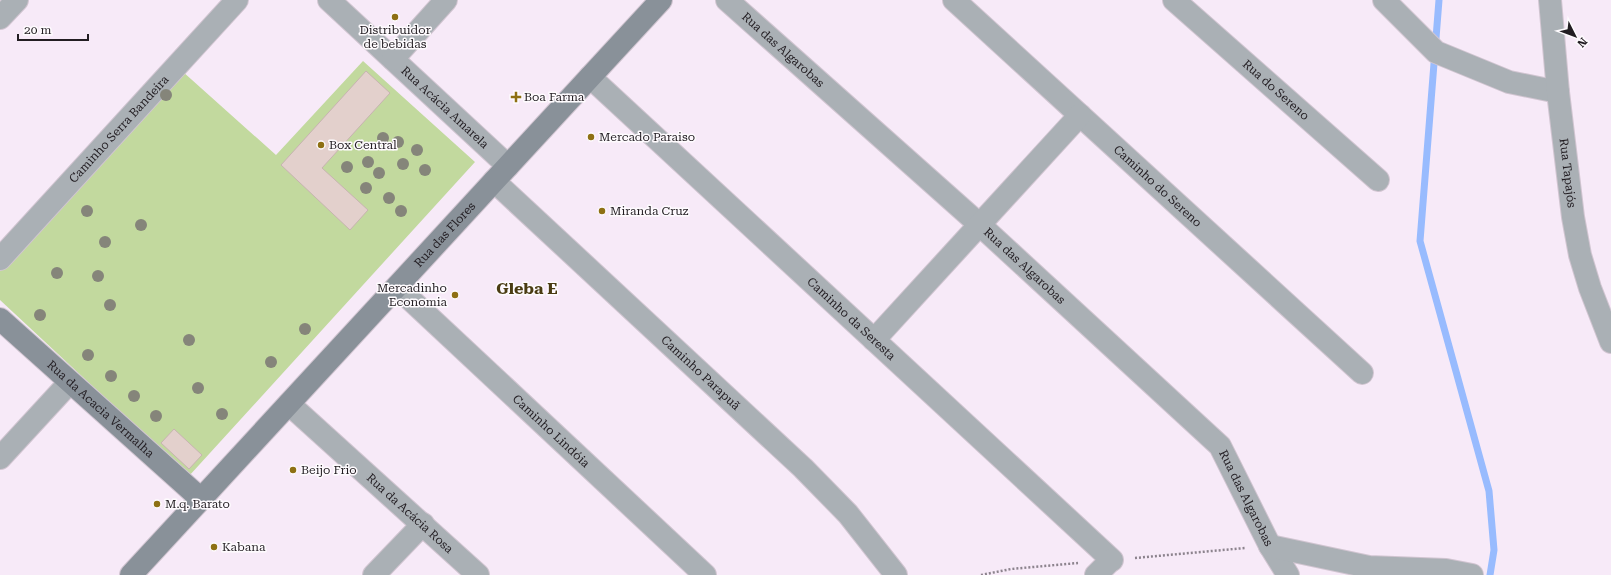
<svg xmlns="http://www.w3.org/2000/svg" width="1611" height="575" font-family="'Roboto Serif',serif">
<rect width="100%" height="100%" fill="#f7eaf8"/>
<!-- green -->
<path fill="#c2d99e" d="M363 61 475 162 189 476 0 300V267L182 71 276 155Z"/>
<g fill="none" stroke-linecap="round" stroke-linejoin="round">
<!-- stream -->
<path stroke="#98bbfe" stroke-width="7" d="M1439 0 1420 241 1489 491 1494 550 1490 575"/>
</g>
<!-- building -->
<path fill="#e3d0cc" stroke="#c7b4b0" d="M366 71 390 93 322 168 368 210 350 230 281 165Z
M174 429 202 455 189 469 161 443Z"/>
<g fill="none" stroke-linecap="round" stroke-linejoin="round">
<!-- street casing -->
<g stroke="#d1c5d1" stroke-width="24">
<g id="street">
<path id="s1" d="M329 0 508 166"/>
<path id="s2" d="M727 0 980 225 1220 446 1270 546 1288 575"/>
<path id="s3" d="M954 0 1362 373"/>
<path id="s4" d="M1174 0 1378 180"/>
<path d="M1384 0 1436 52 1509 82 1558 92"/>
<path id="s5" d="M1550 0 1558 92 1573 217 1580 255 1590 288 1611 342"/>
<path d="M0 18 17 0"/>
<path d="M393 59 446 0"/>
<path id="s6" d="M590 77 1112 560"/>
<path id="s7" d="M494 181 803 468 848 514 896 575"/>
<path id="s8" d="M0 259 237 0"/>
<path id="s9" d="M397 287 705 575"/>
<path d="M874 340 1080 115"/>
<path id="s10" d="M289 404 478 575"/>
<path d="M0 458 70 382"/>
<path d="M1270 546 1369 567 1446 570 1472 575"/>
<path d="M374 575 423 524"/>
<path d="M1096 575 1111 560"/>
</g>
</g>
<!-- secondary casing -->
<g stroke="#d1c5d1" stroke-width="24">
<g id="secondary">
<path id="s11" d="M0 319 201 499"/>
<path id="s12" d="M131 575 661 0"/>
</g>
</g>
<!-- path -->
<path stroke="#8c838d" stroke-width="2.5" stroke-dasharray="2 2" stroke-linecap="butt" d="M1135 558 1245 548
M981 575 1011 569 1078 563"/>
<!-- street -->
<use href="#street" stroke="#aab0b5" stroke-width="22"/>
<!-- secondary -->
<use href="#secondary" stroke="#899199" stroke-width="22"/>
</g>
<!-- trees -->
<g fill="#85857a">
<circle cx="166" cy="95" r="6"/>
<circle cx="383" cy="138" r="6"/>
<circle cx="398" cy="142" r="6"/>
<circle cx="417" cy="150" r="6"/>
<circle cx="368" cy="162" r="6"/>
<circle cx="403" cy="164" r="6"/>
<circle cx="347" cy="167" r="6"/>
<circle cx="425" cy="170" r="6"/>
<circle cx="379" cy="173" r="6"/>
<circle cx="366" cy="188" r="6"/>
<circle cx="389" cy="198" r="6"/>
<circle cx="87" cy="211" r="6"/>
<circle cx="401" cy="211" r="6"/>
<circle cx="141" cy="225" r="6"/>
<circle cx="105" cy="242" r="6"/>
<circle cx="57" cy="273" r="6"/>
<circle cx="98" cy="276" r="6"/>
<circle cx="110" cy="305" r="6"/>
<circle cx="40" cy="315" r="6"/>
<circle cx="305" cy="329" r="6"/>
<circle cx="189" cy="340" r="6"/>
<circle cx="88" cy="355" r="6"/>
<circle cx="271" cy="362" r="6"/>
<circle cx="111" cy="376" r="6"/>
<circle cx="198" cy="388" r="6"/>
<circle cx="134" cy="396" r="6"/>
<circle cx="222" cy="414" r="6"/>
<circle cx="156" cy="416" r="6"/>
</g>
<!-- markers -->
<g fill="#8e7013" stroke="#fefbfe" stroke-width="1.5">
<circle cx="395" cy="17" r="4"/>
<path d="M514 91h4v4h4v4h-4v4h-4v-4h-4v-4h4z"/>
<circle cx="591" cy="137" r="4"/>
<circle cx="321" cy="145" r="4"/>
<circle cx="602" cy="211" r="4"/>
<circle cx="455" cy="295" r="4"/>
<circle cx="293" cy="470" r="4"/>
<circle cx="157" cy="504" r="4"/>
<circle cx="214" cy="547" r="4"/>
</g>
<g text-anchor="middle" stroke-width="3" stroke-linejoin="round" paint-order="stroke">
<!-- poi labels -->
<g font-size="12" fill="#221d22" stroke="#fefbfe" text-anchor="start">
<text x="395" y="34" text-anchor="middle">Distribuidor<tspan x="395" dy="14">de bebidas</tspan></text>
<text x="524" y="101">Boa Farma</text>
<text x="599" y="141">Mercado Paraiso</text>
<text x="329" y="149">Box Central</text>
<text x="610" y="215">Miranda Cruz</text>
<text x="447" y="292" text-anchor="end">Mercadinho<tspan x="447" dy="14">Economia</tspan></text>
<text x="301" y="474">Beijo Frio</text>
<text x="165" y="508">M.q. Barato</text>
<text x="222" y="551">Kabana</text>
</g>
<!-- street labels -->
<g font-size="12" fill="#221d22" stroke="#fefbfe">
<text dy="4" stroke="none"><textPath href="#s2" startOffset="75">Rua das Algarobas</textPath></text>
<text dy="4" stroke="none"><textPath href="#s4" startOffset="136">Rua do Sereno</textPath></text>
<text dy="4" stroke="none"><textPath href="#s1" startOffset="158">Rua Acácia Amarela</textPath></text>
<text dy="4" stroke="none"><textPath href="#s8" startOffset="176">Caminho Serra Bandeira</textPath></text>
<text dy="4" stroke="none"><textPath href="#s5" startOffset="174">Rua Tapajós</textPath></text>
<text dy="4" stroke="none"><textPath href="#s3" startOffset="276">Caminho do Sereno</textPath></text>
<text dy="4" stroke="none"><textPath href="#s12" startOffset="463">Rua das Flores</textPath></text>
<text dy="4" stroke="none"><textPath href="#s2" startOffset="399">Rua das Algarobas</textPath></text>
<text dy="4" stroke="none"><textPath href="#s6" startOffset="356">Caminho da Seresta</textPath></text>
<text dy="4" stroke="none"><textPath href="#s7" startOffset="282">Caminho Parapuã</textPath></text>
<text dy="4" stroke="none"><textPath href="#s11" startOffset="135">Rua da Acacia Vermalha</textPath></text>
<text dy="4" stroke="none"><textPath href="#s9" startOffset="211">Caminho Lindóia</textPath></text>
<text dy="4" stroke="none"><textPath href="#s2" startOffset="723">Rua das Algarobas</textPath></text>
<text dy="4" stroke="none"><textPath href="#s10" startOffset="163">Rua da Acácia Rosa</textPath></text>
</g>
<!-- district labels -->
<g font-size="16" font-weight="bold" fill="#4a3c13" stroke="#fefbfe">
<text x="527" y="294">Gleba E</text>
</g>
</g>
<!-- north arrow -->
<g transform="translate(1575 36) rotate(132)" stroke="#fefbfe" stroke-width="3" paint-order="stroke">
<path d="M0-3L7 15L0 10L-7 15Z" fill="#221d22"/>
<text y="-6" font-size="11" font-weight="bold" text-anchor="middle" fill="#221d22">N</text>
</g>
<!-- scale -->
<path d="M18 34v6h70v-6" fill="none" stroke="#221d22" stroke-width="2"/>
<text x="24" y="34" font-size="12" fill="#221d22" stroke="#fefbfe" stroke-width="3" paint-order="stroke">20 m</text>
</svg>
